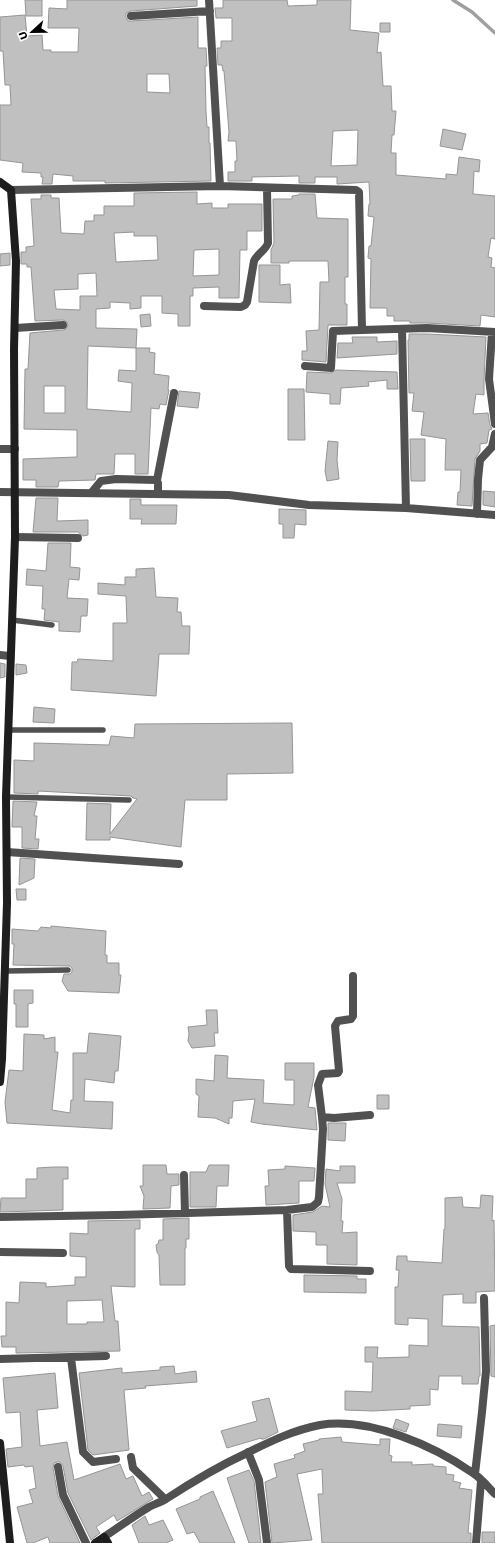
<svg xmlns="http://www.w3.org/2000/svg" width="495" height="1543" font-family="'Work Sans',sans-serif">
<rect width="100%" height="100%" fill="#fff"/>
<g fill="none" stroke-linecap="round" stroke-linejoin="round">
<!-- stream -->
<path stroke="#9f9f9f" stroke-width="3.5" d="M453 0 472 12 495 33"/>
</g>
<!-- building -->
<path fill="#c0c0c0" stroke="#959595" fill-rule="evenodd" d="M25 0H42V16H26Z
M67 0H197V6L131 11 126 13V17L128 21H131L198 17V48H206L207 66H205L206 111 207 127H209V143H210L211 181 105 183V181H73V176L53 174 52 184H42L43 177H41V173L22 172 23 163 0 160V105H11L10 85H5L3 51H0V17L25 15 27 36 42 35 43 50H51V52H78L79 28H48L49 8 67 9ZM147 74H169L170 93 147 92Z
M223 0H287L288 6 317 5V0H351L350 30 379 33 377 53 381 52 383 86H391L392 111H396L394 135H392L391 153H396V175L446 179V174L457 175 459 157 480 160 479 172 474 171 473 194 495 196V239L491 238 488 257 492 258 491 267 495 268V317L481 315 480 326 427 323H410V321H394V316H387V308H370L371 259 368 258 369 246H371L374 217 368 216 369 204H370L369 182 337 184V177H315V183H299V176L252 177V181H228V172H235V161H237L236 141H228L229 132 224 71H223L222 65H218L217 48H221V41H232V18H216L215 8H223ZM358 130 357 165 331 166 333 131Z
M380 23H390V32H380Z
M443 129 466 134 462 150 440 146Z
M197 192V204L212 203V208H228V204H262V231H247V250H240L239 298H219V287L193 288V296H190V326H178V314L162 313V296H141V308L130 309V303L110 302V308L96 309V328L137 329 136 348H150L149 352 155 353 154 374 169 376 168 390H169L166 405 160 404 159 409 151 408 148 474H135V454H115L114 474H96L95 480 59 481 58 487H36V480H23V459L77 457V430L24 429 25 369H28L30 333 63 330 66 329 68 325 67 322 63 320 35 321 31 267H27V264H21V252H26V247L34 246 31 199H41V195H51V198H59L61 233 84 234 85 221H94V215H104V206H134V193ZM134 232V236H157L158 260 116 262 114 233ZM219 249V275L193 276 194 250ZM96 273 97 296H80V310L56 309 54 290 78 289V274ZM88 346 136 348V371L119 370 118 381 132 383 131 412 87 409ZM44 386H65V413H44Z
M299 194H315L317 218 348 219V277H345V304H347V325H328L326 362 302 360V351H307L306 331 319 330 320 282H329L328 261H289V263H271V250L274 243 273 199H292V196L299 195Z
M10 253V265L0 266V254Z
M259 265H280V285L290 284 291 303 259 302Z
M150 314 151 326 141 327 140 315Z
M409 334H427L486 337 484 379V395L476 394 473 414 488 413 490 425 492 429 489 430 487 443 480 444V451L475 459 472 506 457 505 458 492H460L461 470H445L446 439 421 435 424 412 412 411 414 393H409L408 340H409Z
M352 337H377V342L397 341V354L337 358 338 343H353Z
M336 370 397 372 398 389H387V380L368 382 369 386 341 388 340 404H330V394L306 392 307 372 331 373Z
M288 389H304L305 440H288Z
M179 391 200 393 198 408 177 406Z
M410 439H425V481H411Z
M328 441 338 442 337 460 339 479 327 481 325 471Z
M483 491 495 492V507L483 505Z
M36 498H58L57 521 88 520V535L83 536 78 532H33Z
M130 499H141V505H177L176 524H141L142 519H130Z
M279 509 306 510V525L295 524 294 538H283V524H279Z
M48 543H71L70 567 80 568 79 580 69 579 67 598 88 599 87 616H81L80 632 59 631V622L44 620 45 609H42L43 586 26 585 27 569 46 571Z
M154 568 156 597 178 598 177 612H181L182 626H190L189 654H159L156 696 71 690 72 662H77L78 659 113 661V623H127L126 596 98 594V583L125 585V577H136V569Z
M0 663 5 664V677L0 678Z
M16 664 26 665 27 673 16 675Z
M34 707 55 709 54 723 33 722Z
M292 723 293 773 227 774V800H185L181 847 110 837V840H86L87 803 111 804 110 834 137 799 133 798 131 796 38 791V794L14 793V760L34 761V743L109 745 111 736 134 738 135 724Z
M13 801 37 802 34 816H37L35 839H39L38 849 22 848V827H12Z
M20 858 35 859 34 878 19 885Z
M16 889H26V900H17Z
M51 926 106 931 105 955H107V963H119V975H121L119 993 68 991 62 981 64 974H70L72 972V968L70 966 13 965 14 944H12V929L38 931 41 927 51 928Z
M14 990H33V1003L28 1004V1027H16V1004H14Z
M206 1010H217L218 1033H214L215 1046 192 1048 188 1041 189 1034 188 1027 207 1025Z
M89 1033 121 1036 118 1071H115L114 1083 85 1079 84 1101 113 1102 112 1129 7 1123 5 1102 9 1070 23 1071 24 1034 44 1035V1039L55 1037V1052H58L52 1110 70 1113 71 1100H73V1053H87Z
M215 1055 228 1056 227 1078 264 1080 263 1103 294 1105V1080H285V1063H314V1077L308 1107 315 1108 317 1130 262 1124 251 1122 255 1099 233 1101 232 1118H229V1124L215 1118 198 1117 199 1096 196 1094V1079L214 1081Z
M377 1095H389V1109H377Z
M328 1123H346L345 1141 328 1140Z
M143 1165H166L167 1174H179V1185L171 1186 170 1208 143 1209 144 1196 140 1186H143Z
M209 1165H229L228 1186H217L216 1207H190V1172H206Z
M285 1166 315 1168 314 1181H299V1203L266 1205 265 1186H269L268 1170 285 1169Z
M340 1166H355V1183H337L342 1199 341 1221H343L342 1233 357 1232V1265L327 1264V1245H316V1232L293 1231V1215L313 1212 322 1206 330 1207 325 1184 326 1169 340 1171Z
M53 1167H68V1179H63V1210L0 1212 1 1198H26V1179H37V1168Z
M481 1195 493 1196 492 1221 494 1220 495 1291 476 1292V1303H463V1294L443 1295 442 1325V1326L479 1327 480 1371V1376H479L478 1384H462V1376H439L438 1390 430 1389V1405L410 1406V1409L373 1411 345 1410V1391L372 1392 373 1362H365V1347H378L377 1358 409 1357V1345L428 1346V1319L408 1318V1325L395 1324V1287H398L399 1270H396L397 1256H407V1261L442 1263 444 1229H445V1198L462 1197 463 1207 480 1208Z
M189 1218V1239H186V1248H185V1285H160L159 1255 157 1252 156 1245 158 1244 159 1240H163V1219Z
M140 1220V1229H135V1287L111 1286 115 1321H118L120 1351 16 1353V1347H2L1 1336H6V1302L19 1303 20 1282 46 1283V1287L75 1285V1277H86V1257L70 1256V1233L88 1234V1221ZM102 1300 104 1322H87V1324H67V1301Z
M304 1275 357 1276V1279H366V1293L304 1292Z
M495 1325V1377L491 1376 490 1326Z
M174 1366 175 1374 196 1371 197 1382 145 1386 146 1388 124 1390 129 1450 93 1455 88 1450 79 1373 122 1368V1373L160 1370V1367Z
M55 1373 58 1408 37 1410 40 1446 67 1442 74 1480 120 1464 126 1479 133 1476 142 1496 149 1492 153 1499 117 1521 114 1515 96 1527 100 1533 91 1540 68 1493 63 1466 60 1462H57L54 1463 53 1468 58 1496 80 1543H50L48 1537 33 1543H27L17 1507 33 1503 29 1490 36 1488 33 1466 25 1467 24 1465 8 1467 6 1449 22 1447 20 1412 6 1413 3 1378Z
M269 1398 278 1432 264 1439H261V1438L227 1448 221 1431 257 1421 252 1402Z
M396 1419 409 1424 406 1432 393 1428Z
M438 1424 462 1426 461 1438 437 1436Z
M341 1437 342 1442 380 1445V1439H390L389 1455 392 1456 391 1462H412V1465L433 1464V1466L446 1467V1474L454 1475 453 1481 461 1483 459 1488 472 1490 468 1533H471V1543H322L318 1494H323L322 1469 297 1474 312 1540 272 1543 265 1482 277 1477 274 1464 295 1458 294 1455 305 1451 303 1444 319 1440V1439Z
M249 1470 254 1481 261 1543H249L227 1478Z
M213 1491 235 1543H200L194 1532 187 1534 176 1509 200 1499V1497Z
M145 1516 149 1525 163 1520 173 1540 166 1543H139L132 1525Z
M482 1532H495V1543H482Z"/>
<g fill="none" stroke-linecap="round" stroke-linejoin="round">
<!-- lane -->
<path stroke="#515151" stroke-width="5.5" d="M12 620 52 625
M8 730H103
M6 797 129 800
M5 971 68 970"/>
<!-- street -->
<path stroke="#515151" stroke-width="8" d="M209 0 220 186
M131 16 210 11
M11 190 220 186 356 190 359 192 362 330 427 328 495 332
M204 306 241 307 245 305 247 302 254 261C257 254 266 250 268 243L267 188
M15 328 63 325
M402 329 406 508
M492 332 489 379 495 424
M305 366 331 368 333 331 362 330
M0 449H15
M157 480 174 393
M0 492 229 495 309 505 406 508 495 515
M92 492 101 481 116 479 156 480 158 483V494
M477 514 478 479 480 460 492 447 495 434
M15 537 78 538
M0 655 10 656
M7 852 179 864
M322 1117 318 1085 322 1074 338 1073 339 1071 335 1026 338 1021 351 1019 353 1016V976
M184 1175 185 1213
M287 1210 289 1266 291 1269 370 1271
M0 1217 118 1215 287 1210 312 1207 318 1202 319 1197 323 1129 322 1117 334 1118 370 1115
M0 1252 63 1253
M71 1358 83 1452 93 1462 116 1459
M0 1359 106 1356
M248 1452 259 1480 267 1543
M131 1457 133 1468 165 1499
M58 1467 63 1495 86 1543
M475 1474 482 1412 486 1371 484 1298
M104 1537C119 1527 134 1516 149 1507 155 1504 161 1502 166 1499 192 1482 219 1466 247 1453 271 1441 294 1430 320 1425 370 1417 434 1446 473 1473 481 1478 488 1487 495 1494
M476 1543 481 1481"/>
<!-- secondary -->
<path stroke="#1e1e1e" stroke-width="8" d="M0 182 11 190 16 261 14 349 15 537 6 797 7 903 2 1059 0 1082
M0 1443 10 1543
M95 1543 104 1537 108 1543"/>
</g>
<!-- north arrow -->
<g transform="translate(32 32) rotate(248)" stroke="#ffffff" stroke-width="3" paint-order="stroke">
<path d="M0-3L7 15L0 10L-7 15Z" fill="#000000"/>
<text y="-6" font-size="11" font-weight="bold" text-anchor="middle" fill="#000000">U</text>
</g>
</svg>
